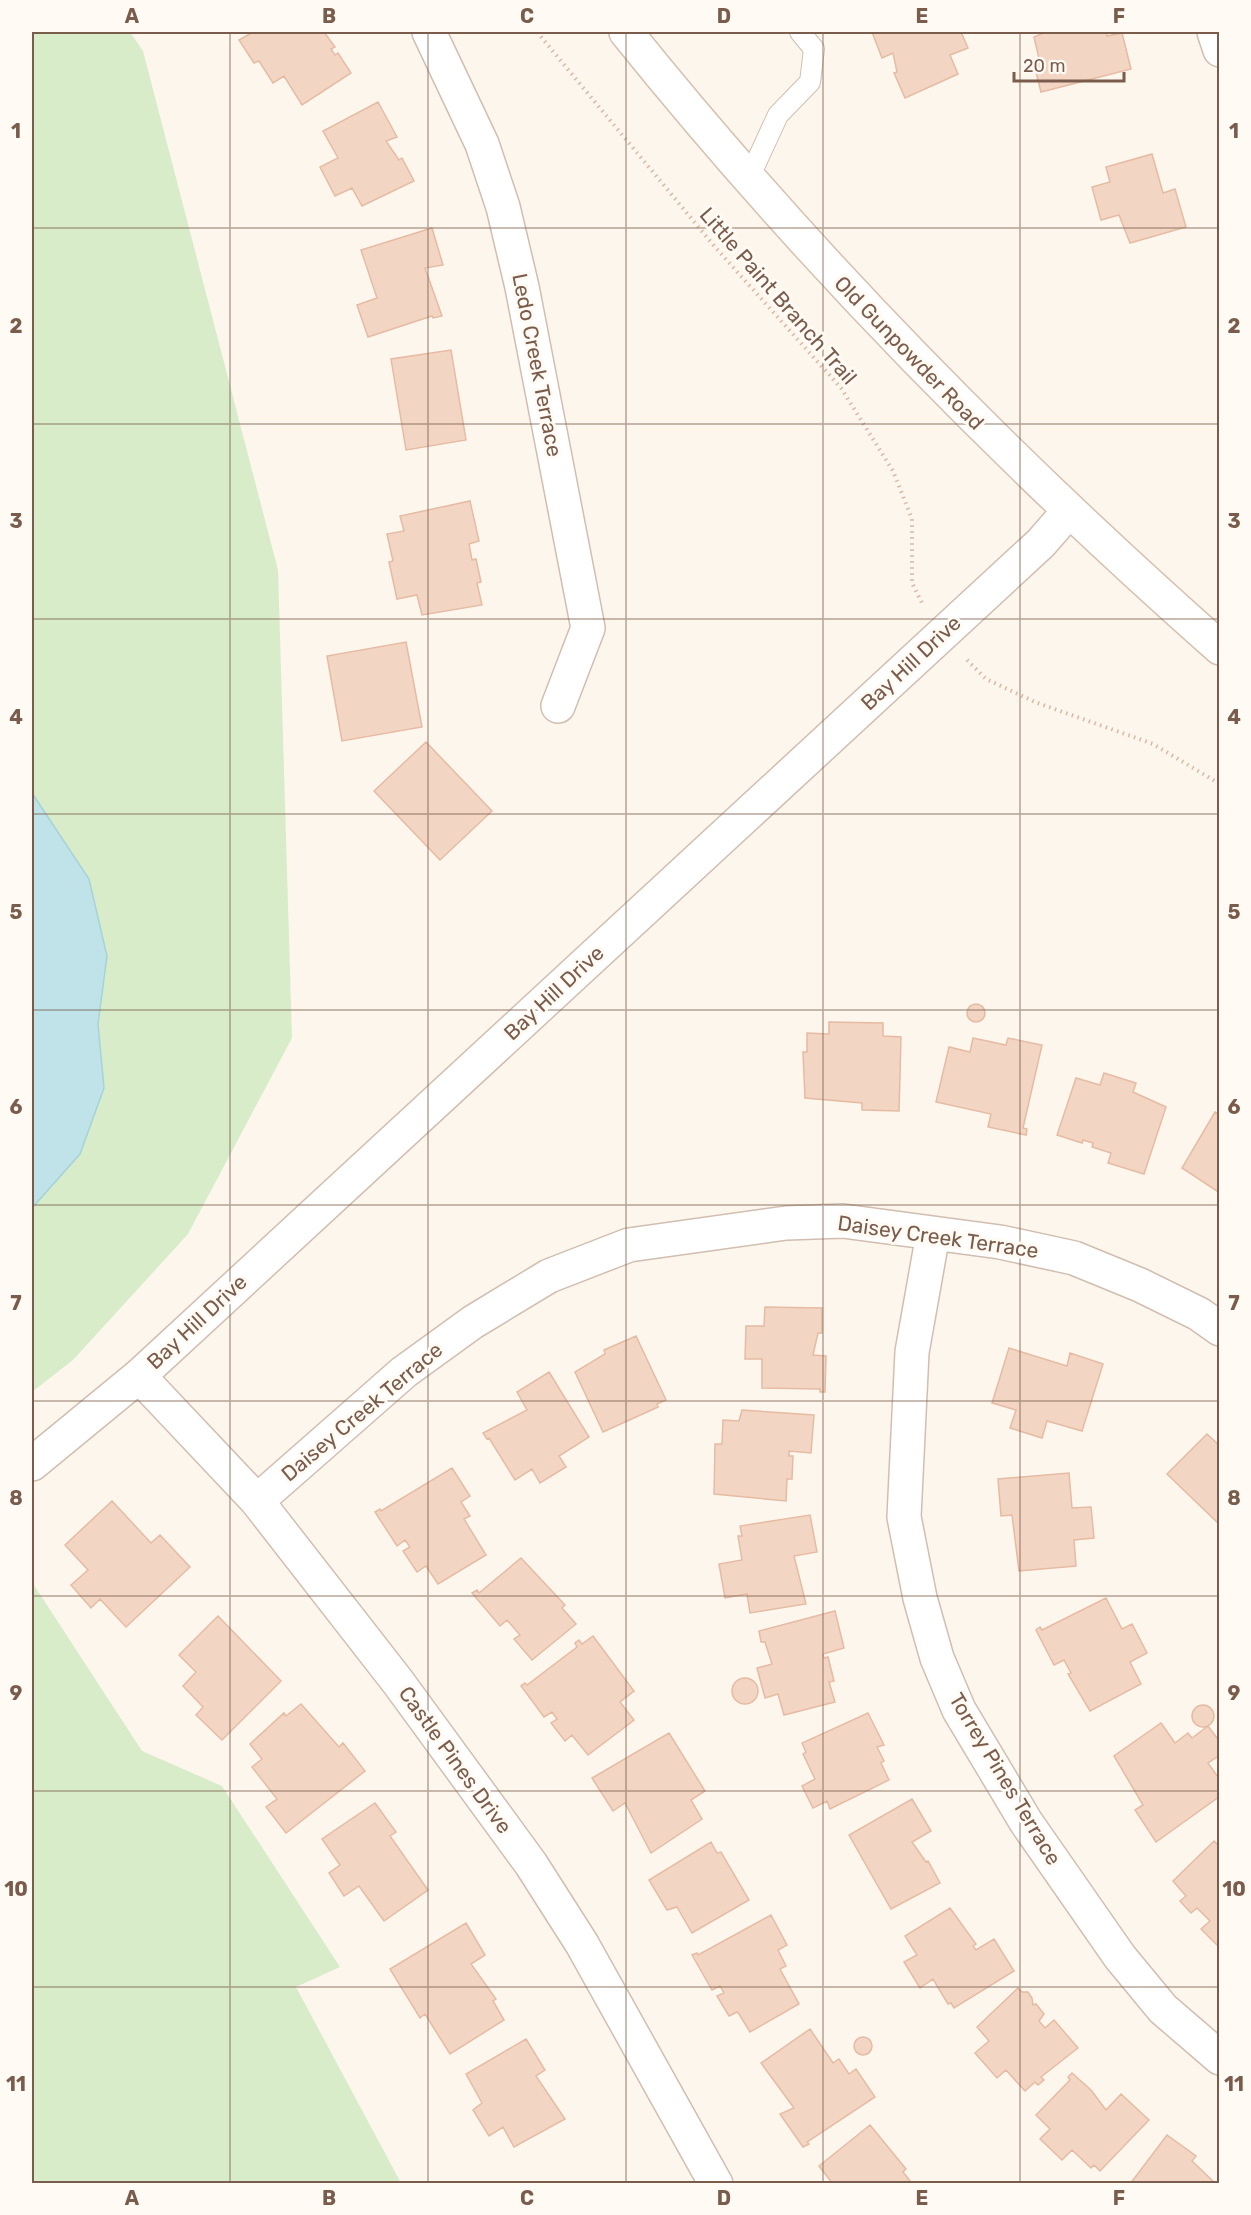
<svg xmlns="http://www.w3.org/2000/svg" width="1251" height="2215" font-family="Rubik,sans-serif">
<rect width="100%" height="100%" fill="#fdf6ec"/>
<!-- green -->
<path fill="#d8ecc9" d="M32 32H130L143 51 278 570 292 1038 188 1234 73 1360 32 1392Z
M32 1582 142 1751 222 1786 340 1967 296 1987 401 2183H32Z"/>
<!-- water -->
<path fill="#bfe3e8" stroke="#a5d3da" stroke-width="1.5" d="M32 793 89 879 107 956 98 1024 104 1088 80 1154 32 1208Z"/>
<!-- building -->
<path fill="#f3d5c3" stroke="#e6bba3" stroke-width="1.5" d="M253 32H324L335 47 331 49 335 55 338 53 351 73 302 105 284 76 273 83 259 61 254 63 239 40Z
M872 32H961L968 48 950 55 958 74 905 98 894 73 897 72 893 53 882 58Z
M1046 32H1106L1107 36 1122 33 1131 69 1041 92 1034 64 1040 63 1034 37Z
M378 102 397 137 386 141 399 160 402 158 414 181 362 206 352 188 335 196 320 167 338 158 323 131Z
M1152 154 1163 193 1175 189 1186 227 1130 243 1119 215 1101 220 1092 187 1110 182 1106 167Z
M432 228 443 265 425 268 442 316 433 318 432 316 368 337 357 305 377 298 361 250Z
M451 350 466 440 406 450 391 359Z
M470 501 479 541 469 544 472 560 476 559 481 582 477 583 482 605 422 615 417 595 397 599 389 562 393 561 387 534 404 531 400 516Z
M406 642 422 727 342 741 327 656Z
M426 742 492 811 440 860 374 791Z
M967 1013a9 9 0 1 1 18 0a9 9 0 1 1-18 0Z
M829 1022 883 1023V1036L901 1037 899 1111 862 1110V1103L805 1098 803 1052H807V1033L829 1034Z
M973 1038 1006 1045 1008 1038 1042 1045 1023 1128 1027 1129 1026 1135 988 1127 991 1114 936 1102 949 1047 970 1052Z
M1104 1073 1136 1083 1133 1092 1166 1107 1144 1174 1108 1163 1111 1153 1092 1147 1093 1143 1083 1140 1082 1143 1057 1135 1076 1078 1100 1085Z
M1215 1112 1220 1115V1193L1182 1168Z
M765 1307 822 1308V1333H818L813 1355 826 1356 825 1392H820V1389L762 1388V1359H745L746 1326H764Z
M636 1336 666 1400 657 1404 658 1407 603 1432 575 1372 605 1354 604 1350Z
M1009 1348 1067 1366 1070 1353 1103 1364 1082 1431 1047 1421 1042 1438 1010 1428 1016 1410 992 1403Z
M549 1372 589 1437 559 1456 566 1467 540 1483 532 1469 515 1480 489 1438 487 1439 483 1433 527 1410 517 1392Z
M742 1410 814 1415 811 1453 789 1451V1456H793L792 1479H787L786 1501 714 1494 715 1444H722L723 1420 739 1421Z
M1207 1434 1220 1446V1525L1167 1474Z
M452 1468 470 1496 461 1502 470 1516 464 1519 486 1555 438 1584 426 1566 417 1572 403 1551 410 1547 405 1540 397 1546 375 1512 380 1509 381 1511Z
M1069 1473 1072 1508 1091 1507 1094 1538 1074 1540 1076 1566 1019 1571 1012 1515 1001 1516 998 1479Z
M112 1501 151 1543 160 1535 190 1567 126 1627 100 1599 91 1608 71 1585 88 1570 65 1545Z
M810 1515 817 1552 794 1556 806 1604 750 1613 747 1594 725 1598 719 1564 742 1560 738 1536H742L740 1526Z
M521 1558 565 1605 562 1608 576 1624 532 1660 514 1639 520 1635 507 1620 500 1626 472 1593 477 1590 479 1593Z
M1106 1598 1122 1629 1132 1624 1147 1653 1130 1662 1141 1684 1090 1711 1068 1674 1071 1673 1064 1660 1054 1665 1036 1630 1040 1627 1042 1630Z
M835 1611 844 1648 823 1654 824 1658 828 1657 834 1681 829 1682 835 1702 784 1715 778 1694 765 1698 757 1668 772 1664 765 1642H761L759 1631Z
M218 1616 281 1681 222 1740 196 1715 203 1707 183 1686 196 1672 179 1655Z
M593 1636 634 1691 620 1702 634 1720 588 1755 572 1735 565 1741 551 1723 557 1719 552 1712 544 1717 521 1686 525 1683 527 1685 577 1647 575 1643 579 1640 582 1644Z
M732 1691a13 13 0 1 1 26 0a13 13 0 1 1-26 0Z
M301 1704 339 1747 343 1743 365 1771 286 1833 266 1807 277 1799 252 1767 262 1759 250 1744 284 1713 286 1716Z
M1192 1716a11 11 0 1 1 22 0a11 11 0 1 1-22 0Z
M868 1713 884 1745 877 1747 884 1761 881 1763 889 1780 830 1809 827 1801 813 1808 802 1786 815 1779 803 1754 806 1752 802 1743Z
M1161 1723 1175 1743 1188 1733 1192 1738 1208 1726 1220 1742V1755L1208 1763 1220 1780V1796L1156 1842 1135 1810 1143 1805 1114 1756Z
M669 1733 705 1791 691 1800 702 1819 651 1853 625 1803 613 1811 592 1778Z
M912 1799 931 1831 912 1842 926 1862 928 1861 940 1883 891 1909 849 1835Z
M375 1803 396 1832 390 1836 428 1890 384 1921 359 1886 344 1896 329 1873 340 1865 322 1839Z
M1214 1841 1220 1847V1948L1201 1929 1210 1921 1197 1908 1191 1913 1180 1901 1186 1896 1173 1881Z
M711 1842 717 1853 721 1852 749 1900 692 1933 677 1907 667 1910 649 1880Z
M950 1908 976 1944 973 1946 976 1950 994 1939 1014 1971 954 2008 951 2003 948 2004 933 1979 920 1988 904 1962 917 1955 905 1936Z
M771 1915 787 1945 778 1950 786 1966 780 1969 799 2004 750 2032 739 2014 737 2012 729 2016 717 1996 724 1993 720 1986 712 1990 692 1955 697 1953 698 1955Z
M466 1923 485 1955 471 1964 496 1999 493 2001 504 2020 450 2054 425 2014 420 2018 390 1969Z
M1018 1988 1022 1992H1028L1032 1998 1033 2005 1036 2004 1044 2014 1039 2021 1045 2028 1054 2020 1078 2048 1041 2077 1044 2080 1038 2085 1035 2082 1025 2091 1006 2070 997 2078 975 2053 989 2041 977 2027Z
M810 2029 833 2063 839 2059 849 2074 856 2069 875 2097 807 2142 809 2144 803 2147 780 2114 794 2108 761 2063Z
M854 2046a9 9 0 1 1 18 0a9 9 0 1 1-18 0Z
M526 2039 545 2070 536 2076 565 2119 514 2147 503 2127 489 2136 473 2110 482 2103 466 2074Z
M1072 2073 1091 2090 1106 2110 1121 2094 1149 2120 1100 2171 1094 2165 1091 2168 1072 2150 1062 2160 1040 2139 1050 2129 1036 2115 1070 2080 1068 2077Z
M870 2125 906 2169 903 2172 910 2181 907 2184H833L819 2166Z
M1167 2135 1196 2156 1192 2161 1216 2184H1130Z"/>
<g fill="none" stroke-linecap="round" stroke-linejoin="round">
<!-- service casing -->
<g stroke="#d1beb0" stroke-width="22">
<path id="service" d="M749 178 778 115 810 82 814 49 800 32"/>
</g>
<!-- minor casing -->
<g stroke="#d1beb0" stroke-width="36">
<path id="minor" d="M429 32 482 144 503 207 522 287 588 628 558 706
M1214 32 1220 50
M933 1234 912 1352 904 1517 920 1598 937 1658 959 1710 1026 1822 1120 1957 1163 2009 1220 2058
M139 1376 257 1501 398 1682 531 1864 582 1944 716 2184
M32 1464 139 1376 1041 543 1068 512
M257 1501 404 1372 473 1322 549 1276 629 1245 786 1223 843 1221 1000 1242 1074 1258 1140 1285 1199 1314 1220 1329"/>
</g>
<!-- secondary casing -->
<g stroke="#d6c0b0" stroke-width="36">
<path id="secondary" d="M626 32C806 256 1004 457 1220 648"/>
</g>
<!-- path -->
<path stroke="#d9b8a5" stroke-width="4" stroke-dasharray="1.5 4.5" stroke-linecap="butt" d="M537 32 715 247 841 388 893 471 912 519V583L923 605
M967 660 986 679 1035 702 1153 744 1220 784"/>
<!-- service -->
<use href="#service" stroke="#fff" stroke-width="20"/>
<!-- minor -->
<use href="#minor" stroke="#fff" stroke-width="33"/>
<!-- secondary -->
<use href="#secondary" stroke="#fff" stroke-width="33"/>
</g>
<!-- grid -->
<path fill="none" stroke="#7a5c4d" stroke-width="1.5" stroke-opacity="0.55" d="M230 32V2184M428 32V2184M626 32V2184M823 32V2184M1020 32V2184M32 228H1220M32 424H1220M32 619H1220M32 814H1220M32 1010H1220M32 1205H1220M32 1401H1220M32 1596H1220M32 1791H1220M32 1987H1220"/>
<g text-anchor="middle" stroke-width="6" stroke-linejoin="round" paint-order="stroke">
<!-- street labels -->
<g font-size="21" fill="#7a5c4d" stroke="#fffaf3">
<text transform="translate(778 296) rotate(49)" y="7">Little Paint Branch Trail</text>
<text transform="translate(909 353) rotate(46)" y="7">Old Gunpowder Road</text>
<text transform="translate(537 365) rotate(79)" y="7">Ledo Creek Terrace</text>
<text transform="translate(911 663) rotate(-43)" y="7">Bay Hill Drive</text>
<text transform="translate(554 993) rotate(-43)" y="7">Bay Hill Drive</text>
<text transform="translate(938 1237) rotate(8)" y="7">Daisey Creek Terrace</text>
<text transform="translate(197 1322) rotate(-43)" y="7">Bay Hill Drive</text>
<text transform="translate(362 1412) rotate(-40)" y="7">Daisey Creek Terrace</text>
<text transform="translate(455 1760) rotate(54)" y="7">Castle Pines Drive</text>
<text transform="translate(1005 1779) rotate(59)" y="7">Torrey Pines Terrace</text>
</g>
</g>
<!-- border -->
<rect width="1251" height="2215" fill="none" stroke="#fffaf3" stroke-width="66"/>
<!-- scale -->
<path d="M1014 72v9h110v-9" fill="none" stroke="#7a5c4d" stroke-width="3"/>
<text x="1023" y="72" font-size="18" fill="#7a5c4d" stroke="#fffaf3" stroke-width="4.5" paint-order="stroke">20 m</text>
<rect x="33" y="33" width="1185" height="2149" fill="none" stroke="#7a5c4d" stroke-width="2"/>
<g font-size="20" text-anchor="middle" font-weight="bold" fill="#7a5c4d">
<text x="132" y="23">A</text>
<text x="329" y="23">B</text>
<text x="527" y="23">C</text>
<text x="724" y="23">D</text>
<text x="922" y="23">E</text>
<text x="1119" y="23">F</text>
<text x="16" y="138">1</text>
<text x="1234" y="138">1</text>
<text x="16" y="333">2</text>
<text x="1234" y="333">2</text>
<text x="16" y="528">3</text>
<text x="1234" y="528">3</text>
<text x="16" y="724">4</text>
<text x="1234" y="724">4</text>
<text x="16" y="919">5</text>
<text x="1234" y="919">5</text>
<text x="16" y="1114">6</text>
<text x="1234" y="1114">6</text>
<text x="16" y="1310">7</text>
<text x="1234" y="1310">7</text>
<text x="16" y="1505">8</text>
<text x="1234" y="1505">8</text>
<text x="16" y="1700">9</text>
<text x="1234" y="1700">9</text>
<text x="16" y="1896">10</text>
<text x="1234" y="1896">10</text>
<text x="16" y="2091">11</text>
<text x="1234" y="2091">11</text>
<text x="132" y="2205">A</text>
<text x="329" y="2205">B</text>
<text x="527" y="2205">C</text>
<text x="724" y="2205">D</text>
<text x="922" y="2205">E</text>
<text x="1119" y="2205">F</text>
</g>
</svg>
